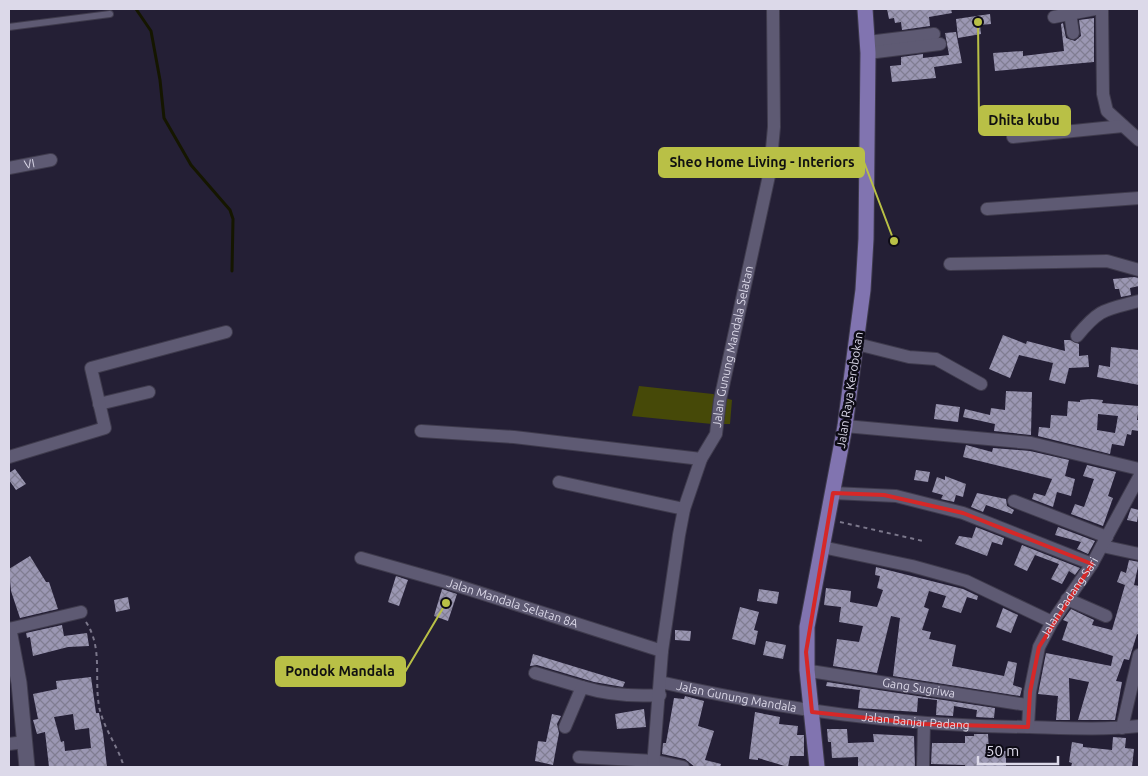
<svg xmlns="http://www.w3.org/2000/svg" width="1148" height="776" font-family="Ubuntu,sans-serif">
<defs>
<pattern id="building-cross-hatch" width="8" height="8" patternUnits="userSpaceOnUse" patternTransform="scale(1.25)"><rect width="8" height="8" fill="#9b97b3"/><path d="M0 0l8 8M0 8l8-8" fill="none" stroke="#807d92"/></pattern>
</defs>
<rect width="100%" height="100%" fill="#241f35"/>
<!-- grass -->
<path fill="#464908" d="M639 386 713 394 732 400 730 424H712L632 416Z"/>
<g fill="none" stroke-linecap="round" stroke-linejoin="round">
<!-- stream -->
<path stroke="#151600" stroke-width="3" d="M136 9 151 31 160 80 164 118 191 165 230 210 233 219 232 271"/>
</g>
<!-- building -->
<path fill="url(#building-cross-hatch)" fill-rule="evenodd" d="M887 9H951L952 13 929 17 930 26 902 30 901 22 895 23 894 18 889 19Z
M990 14 991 24 980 25 981 34 958 38 956 19Z
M1094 18V62L995 71 993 53 1023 51V56L1064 51 1061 24 1063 23 1066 38 1075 41 1081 36 1079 20Z
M956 32 962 63 934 67 936 78 892 82 890 66 901 65V57L923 54V58L949 55 945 33Z
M1134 277 1139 278V286L1130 288 1131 295 1121 297 1119 289H1115L1113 279Z
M1003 335 1026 344 1027 341 1065 351 1064 340H1070L1079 344V356L1088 355 1089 367 1069 368 1065 384 1049 380 1053 363 1019 355 1010 378 989 369Z
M1111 347 1139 350V385L1097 377 1099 365 1110 367Z
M1006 391 1032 392 1031 435 994 431 995 424 963 417 965 409 990 415 991 408 1005 410Z
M1091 399 1103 400 1102 403 1139 406 1137 420H1139V431L1132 430 1131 435 1127 434 1124 446 1112 444 1110 454 1038 436 1039 427 1050 428 1051 415 1067 416 1068 401 1080 402V400ZM1098 414 1118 416 1115 433 1097 430Z
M936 404 960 407 958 422 934 419Z
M966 445 992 452 993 448 1030 451 1069 460 1065 476 1075 479 1071 496 1057 492 1053 507 1032 499 1034 493 1045 496 1052 479 963 457Z
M1087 465 1116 472 1108 496 1113 498 1103 526 1071 514 1075 504 1084 507 1094 479 1083 476Z
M15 469 26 484 16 490 9 480V473Z
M916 470 930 472 928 482 914 480Z
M945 476 966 484 963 497 956 495 954 502 941 499 943 495 932 492 937 477 945 480Z
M977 493 1006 499 1007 506 1014 510 1012 514 986 505 983 512 971 507Z
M1131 508 1139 510 1137 522 1127 520Z
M976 527 1004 538 1002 545 992 542 987 556 955 544 959 536 972 538Z
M1058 527 1095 541 1088 554 1077 549 1081 542 1055 535Z
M1022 545 1080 568 1075 575 1069 571 1062 584 1051 579 1059 564 1035 555 1027 571 1014 565Z
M30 556 46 582H49L58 609 20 618 11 591 9 569Z
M1129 560 1139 562 1134 585 1139 586V635L1137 634 1129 660 1124 659 1116 681 1122 682 1115 720H1078L1089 682 1069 678 1070 720H1056L1058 696 1038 694 1046 653 1111 666 1113 656 1062 640 1068 622 1063 620 1071 609 1094 620 1092 625 1112 630 1125 585 1117 582 1121 571 1126 573Z
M876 567 963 589 978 596 977 600 967 597 961 613 942 607 946 596 929 591 924 607 929 609 922 630 931 632 929 639 956 645 952 666 1004 676 1008 661 1017 663 1013 685 1022 688 1020 696 893 676 900 618 891 616 877 673 833 666 837 639 859 642 863 626 839 622 841 607 824 605 826 588 851 591 850 602 877 607 883 590 877 588 880 576 875 575Z
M396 576 408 580 399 606 388 602Z
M442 589 457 594 448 621 434 616Z
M759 589 779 592 777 604 757 601Z
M128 597 130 609 116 612 114 600Z
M740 607 759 612 754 630 758 631 755 645 732 639Z
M1003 608 1018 615 1011 633 996 627Z
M62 625 64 636 87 633 89 646 68 647 33 656 30 637 27 638 26 633Z
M675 630 691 631 690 641 675 640Z
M766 641 786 645 783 659 763 655Z
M533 654 625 682 623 687 594 682 537 665 530 666Z
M91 677 96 713H99L103 733 107 767H49L45 732 37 734 33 720 38 719 33 694 57 689 56 681ZM73 714 75 730 89 728 91 748 65 751 64 741 61 742 54 717Z
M827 682 995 708 994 718 976 717 977 710 954 706 953 716 936 715 937 700 918 698 917 712 858 708 860 690 826 686Z
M685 696 704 701 698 726 714 731 705 760 721 764 720 767H695L685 759 662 754 663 743H666L674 698 684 699Z
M644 709 646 727 617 729 615 714Z
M755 712 780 717 779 724 798 726 797 735H804V756H790L788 767 758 758V760L749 759Z
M552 714 561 716 557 724 559 733 553 765 535 761 538 741 546 742Z
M827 729H847L848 743 874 742 873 734 914 736 915 767H858V757L832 758 831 742H828Z
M974 734H988L989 752 1006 751V766L965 767V765L931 764 932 743H965V736H974Z
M1113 737 1126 738 1125 748 1134 749 1132 767H1071L1072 763 1069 762 1072 742 1083 744V747L1112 750Z"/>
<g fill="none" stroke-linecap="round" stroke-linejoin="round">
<!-- service casing -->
<g stroke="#3f3b4d" stroke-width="8">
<path id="service" d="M9 27 110 14"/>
</g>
<!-- minor casing -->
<g stroke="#3f3b4d" stroke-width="14">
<g id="minor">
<path d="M1102 9 1103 94 1107 111 1139 140"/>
<path d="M1070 13 1073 33"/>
<path d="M1054 17 1095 9"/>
<path d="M868 42 934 34"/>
<path d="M868 53 940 44"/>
<path d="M1013 137 1123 126"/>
<path id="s1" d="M9 168 51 160"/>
<path d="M987 209 1139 198"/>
<path d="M950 264 1107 261 1139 270"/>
<path d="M1077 336C1100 308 1105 310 1139 301"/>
<path d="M857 344 909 357 936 359 981 384"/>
<path d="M99 404 149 392"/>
<path d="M845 426 1031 443 1139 469"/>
<path d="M421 431 514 437 701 459"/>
<path d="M9 457 105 428 91 368 226 332"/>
<path d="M559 482 684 509"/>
<path d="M833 493 896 496 963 513 1092 564"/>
<path d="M1014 501 1107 537"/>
<path d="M1102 546 1139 554"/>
<path d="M822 547 912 566 966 581 1052 622"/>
<path id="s2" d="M361 558 446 582 662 651"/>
<path d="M1067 599 1106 616"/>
<path d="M9 629 81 612"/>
<path id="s3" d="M810 671 1027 705"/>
<path d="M535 673 582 687"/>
<path id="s4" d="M660 682C785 710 901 726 1029 727 1066 728 1103 730 1139 726"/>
<path d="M565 727 582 687C609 695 632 697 660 695"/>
<path id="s5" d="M1028 727 1030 692 1039 647 1052 622 1092 564 1139 477"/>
<path d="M1122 728 1139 655"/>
<path d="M9 744 25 742"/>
<path d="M579 757 655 761 683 767"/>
<path id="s6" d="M653 767 662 651 679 535 684 509 701 459 716 434 720 400 770 171 774 127 773 9"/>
<path d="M923 767 924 724"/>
</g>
</g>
<!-- tertiary casing -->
<g stroke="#3f3b4d" stroke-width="17">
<path id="tertiary" d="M9 630 19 683 27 767"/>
</g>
<!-- primary casing -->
<g stroke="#3f3b4d" stroke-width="17">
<path id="primary" d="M817 767 807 670V627L845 426 863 290 866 239 868 53 865 9"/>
</g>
<!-- path -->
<path stroke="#7b778b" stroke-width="2" stroke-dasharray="4 4" stroke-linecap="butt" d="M840 522 923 541
M86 622C103 648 94 677 99 706 103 728 118 746 124 767"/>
<!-- service -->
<use href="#service" stroke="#5e5a73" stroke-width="6"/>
<!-- minor -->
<use href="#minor" stroke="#5e5a73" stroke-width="12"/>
<!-- tertiary -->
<use href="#tertiary" stroke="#5e5a73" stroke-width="15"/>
<!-- primary -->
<use href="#primary" stroke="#8174b0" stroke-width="15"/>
</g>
<!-- marked area -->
<path fill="none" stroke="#d62828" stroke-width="4" stroke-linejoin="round" d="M833 493 884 495 963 513 1092 564 1039 647 1030 692 1028 727 924 724 812 712 806 652Z"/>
<g text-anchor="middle" stroke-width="5" stroke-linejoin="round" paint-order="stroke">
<!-- street labels -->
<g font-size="12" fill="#dcd9e9" stroke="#0d0b15">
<text dy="4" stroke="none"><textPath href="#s1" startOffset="21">VI</textPath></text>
<text dy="4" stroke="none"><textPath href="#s6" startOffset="431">Jalan Gunung Mandala Selatan</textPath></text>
<text transform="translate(850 390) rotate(-81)" y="4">Jalan Raya Kerobokan</text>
<text dy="4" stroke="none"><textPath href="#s5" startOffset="139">Jalan Padang Sari</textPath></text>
<text dy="4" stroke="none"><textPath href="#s2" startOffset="158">Jalan Mandala Selatan 8A</textPath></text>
<text dy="4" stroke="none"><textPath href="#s3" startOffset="110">Gang Sugriwa</textPath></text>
<text dy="4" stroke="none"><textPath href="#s4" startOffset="78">Jalan Gunung Mandala</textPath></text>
<text dy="4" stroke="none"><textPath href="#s4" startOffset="259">Jalan Banjar Padang</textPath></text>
</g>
</g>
<!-- callouts -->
<path fill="none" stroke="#b9c046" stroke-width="2" d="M978 22L979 120M894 241L864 162M446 603L405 672"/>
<g fill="#b9c046" stroke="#0d0b15" stroke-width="2">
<circle cx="978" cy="22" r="5"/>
<circle cx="894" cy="241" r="5"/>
<circle cx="446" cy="603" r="5"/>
</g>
<g fill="#b9c046" stroke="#b9c046" stroke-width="2">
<rect x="979" y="106" width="91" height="29" rx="5"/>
<rect x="659" y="148" width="205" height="29" rx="5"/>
<rect x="276" y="657" width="129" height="29" rx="5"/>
</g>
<g font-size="14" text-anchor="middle" font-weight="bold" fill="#111">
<text x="1024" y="125">Dhita kubu</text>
<text x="762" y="167">Sheo Home Living - Interiors</text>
<text x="340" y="676">Pondok Mandala</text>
</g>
<!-- border -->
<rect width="1148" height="776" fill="none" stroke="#dcd9e9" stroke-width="20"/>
<!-- scale -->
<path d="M978 756v8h80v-8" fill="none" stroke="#dcd9e9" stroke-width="2.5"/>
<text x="986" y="756" font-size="15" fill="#dcd9e9" stroke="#0d0b15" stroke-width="4" paint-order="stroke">50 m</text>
</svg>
